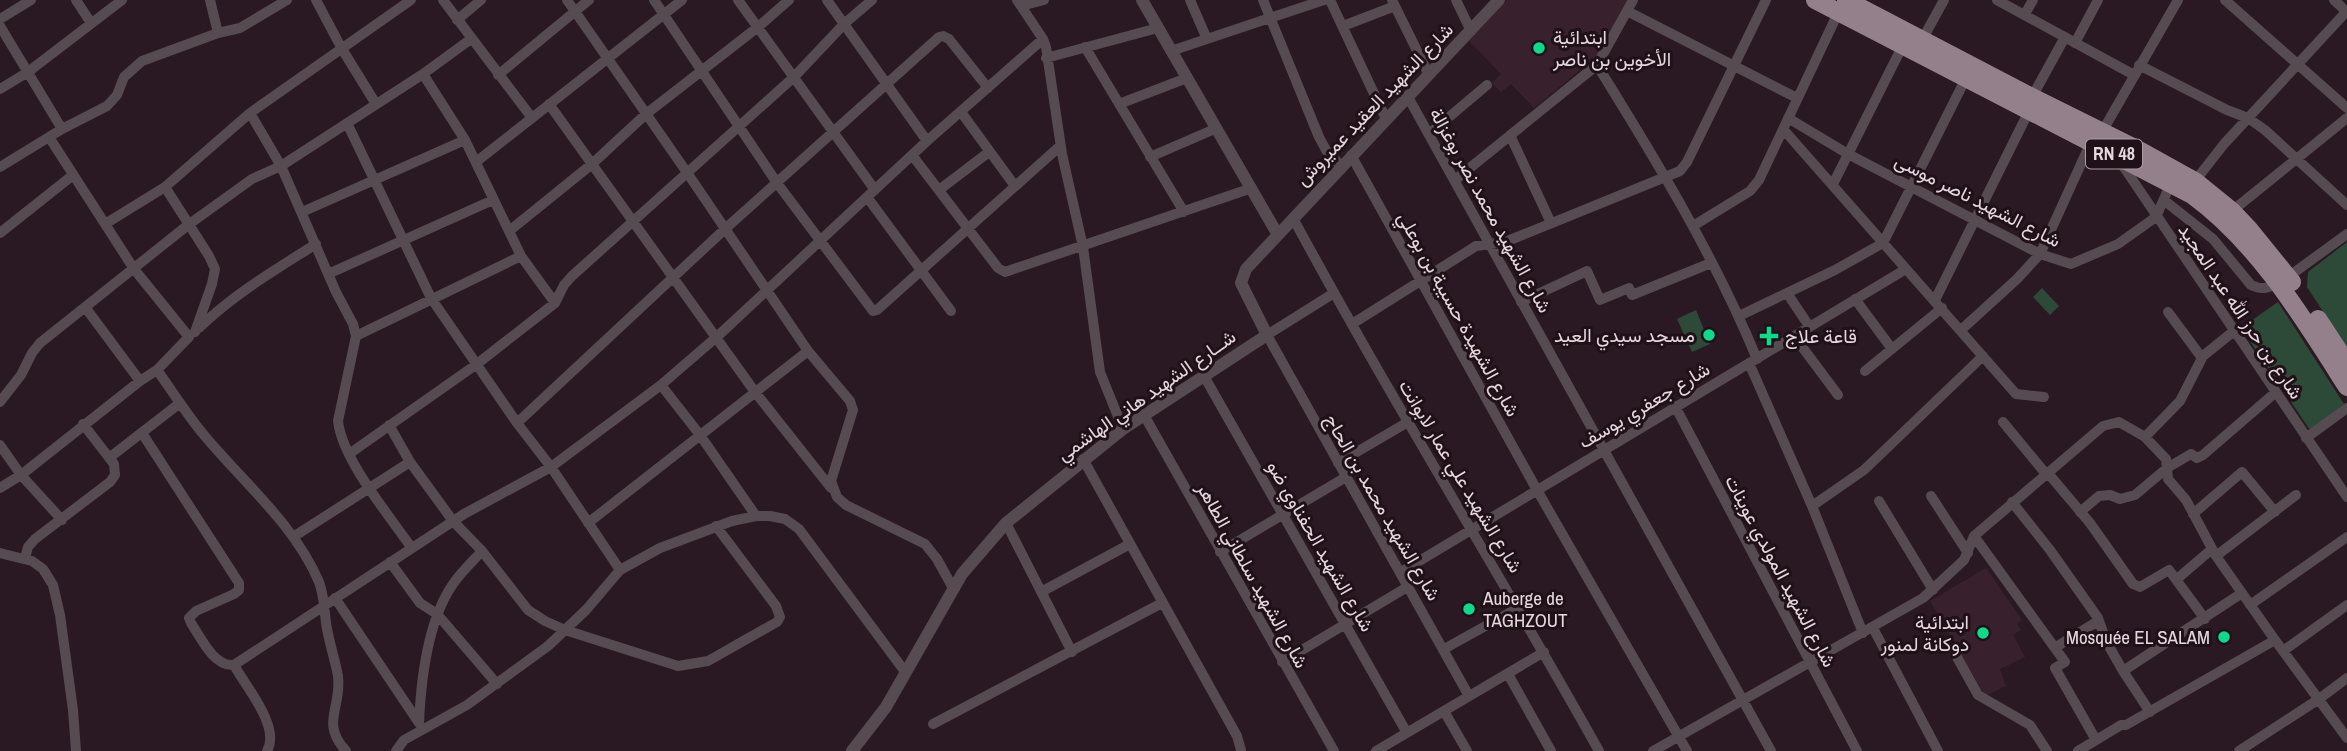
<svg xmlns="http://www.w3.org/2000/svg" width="2347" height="751" font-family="'Archivo Narrow',Vazirmatn,sans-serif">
<rect width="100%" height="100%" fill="#2a1922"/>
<!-- built -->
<path fill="#38212d" d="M1507 0H1627L1597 56 1534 108 1511 84 1501 92 1492 83 1501 74 1469 41Z
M1986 568 2022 620 2017 624 2021 630 2013 635 2025 657 2000 669 2006 686 1985 696 1930 601Z"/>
<!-- green -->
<path fill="#2d4a39" d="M2347 242V348L2307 287 2308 272Z
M2042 288 2059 306 2050 315 2033 297Z
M2278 302 2344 404 2310 430 2241 328Z
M1696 310 1710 344 1692 352 1677 319Z"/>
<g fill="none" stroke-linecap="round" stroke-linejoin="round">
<!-- minor -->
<path stroke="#554b50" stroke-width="10" d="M76 0 91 23
M316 0 342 49 376 104
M443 0 532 118
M567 0 688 174 808 351 850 401 853 410 831 481 837 497 846 505 925 544 937 559 953 588
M654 0 777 183 873 311 877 310 1060 146
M738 0 875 190
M827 0 927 141
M1017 0 1043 39 1046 47 1062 154 1083 247 1100 372 1123 429
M1190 0 1207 39
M1263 0 1319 137 1326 150 1341 166
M1330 0 1386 119
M1392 0 1429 75
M1456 0 1471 31
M1997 0 2134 75
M2225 0 2347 108
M2334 0 2347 12
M1021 6 1044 0
M1627 11 1797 98
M2025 14 2033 0
M0 19 31 0
M457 20 481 0
M0 26 62 129
M1343 26 1395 6
M218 33 240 28 287 0
M1922 40 1944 0
M2075 43 2098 0
M1085 47 1184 212
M1171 51 1324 0
M1046 58 1158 28
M1597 65C1656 160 1714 255 1757 359
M2139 65 2227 110 2248 118 2265 130 2347 205
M423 74 465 140 521 256 555 303
M498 75 589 0
M0 89 28 72 122 0
M1408 97 1771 751
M2032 97 2065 37
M549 104 755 392 831 488
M1119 104 1187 78
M961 112 1015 186
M250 113 281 166 336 292 353 324 356 336 338 421C342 459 388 514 411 547
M1788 118 1848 154 2040 254 2071 264 2118 244 2156 217 2171 183
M347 123 431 298 517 423 551 467 620 570
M1783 129 2016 394 2044 397
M2102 132 2178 0
M1429 134 1487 85
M1510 135 1551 223
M912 155 998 268 1005 272 1252 188
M1351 155 1537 490 1687 751
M1150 157 1217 128
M2117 157 2347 497
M476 162 682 0
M0 167 62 129 107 106 117 95 124 77 142 61 218 33 210 0
M1455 180 1597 65 1633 0
M2195 181 2224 144 2347 11
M1833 184 1902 47
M165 187 209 256 215 269 212 284 195 332
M939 190 989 152
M867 197 951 311
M2165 201 2213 239 2251 285C2262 290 2268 289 2277 282
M2232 211 2347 118
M302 212 465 140
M1293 218C1390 398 1499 572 1599 751
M105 224 165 187 250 113 411 0
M1693 226 1750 191 1759 180 1838 13
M509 231 592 164 646 114 758 27 789 0
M0 233 73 175
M328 274 493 200
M2288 277 2347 234
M1334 293 1267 335 1469 696
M1787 293 1809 326
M1855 299 1892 349
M1935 300 2029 111
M1521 302 1587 271 1600 300 1629 288 1632 295 1711 263
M85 307 140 381
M2168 312 2202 358
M1739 316 1835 270 1883 243 1968 74
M1352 324 1476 246 1505 242 1680 171 1687 162 1766 0
M199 328C234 294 275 270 316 244
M1961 330 2017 279 2040 254 2091 142
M356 336 521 256
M1794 336 1838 395
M1749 363 1812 506 1863 633
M157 370C173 392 187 415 204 435 243 482 295 525 319 582 325 598 324 613 327 629 330 645 335 660 338 676 342 708 320 723 346 751
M1865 371 1942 308
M1204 376 1407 733
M661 385 700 435 756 516
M0 402 21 375 32 353 40 343 188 225 252 179 281 166 423 74 471 39
M1675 406 1857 751
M1144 415 1334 751
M2003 422 2046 474
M517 423 725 229 939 37 943 36 949 39 988 88
M389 425 410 462 453 521 482 551 528 610 545 621 565 630 678 666 708 661 777 622 780 617 776 606 716 526
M142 433 239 583V590L234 594 196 611 189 618 191 623C201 638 214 667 234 665
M2145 437 2180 401 2203 356 2234 331
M2306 438 2347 408
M0 445 21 475 62 520
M349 454 477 364 555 303 564 285 572 276 794 77 844 24 872 0
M109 458 180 403
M1083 459 1237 736 1241 750
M1338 463 1408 422
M2047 472 2090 523 2133 584 2140 587 2169 570 2205 619
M0 488 21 475 140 381 157 370 189 337 134 269 49 137
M1931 496 1968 553
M1879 501 1933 590
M2012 502 2050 550 2098 618 2106 641 2123 671 2150 712
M1812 506 1864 470 1983 356
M2080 512 2099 496 2110 495 2120 499 2135 495 2167 468 2191 454 2197 458 2203 455 2276 392
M2193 514 2242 472 2275 512
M588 523 808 351
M1006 523 1072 652
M1974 536 2065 662 2055 668 2096 740
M293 537 410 462
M1220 552 1346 477
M0 553 32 561 43 569 53 585 60 615 73 710 76 751
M2216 556 2296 495
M25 558 28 547 35 539 110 482 115 475 114 464 83 424
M390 562 420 603 437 614 497 684
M1401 572 1906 269
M2177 579 2212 549
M1041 592 1130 544
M335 598 419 723
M2250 605 2347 537
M1873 628 1938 751
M2056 647 2098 621
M1444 649 1518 608
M1953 650 1978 695 2030 725 2047 751
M2283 651 2347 605
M1282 662 1409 586
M2123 671 2242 593
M1508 674 1551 751
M1444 711 1467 751
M419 723C421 679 428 620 453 584 461 572 472 562 482 551
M933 724 1162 603
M267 751C281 727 246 687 234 665L464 514 551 467 661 385 720 334 927 141 1043 39
M396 751 404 740 467 705 548 646 586 610 620 570 660 548 732 521 756 516H770L785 519 799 529 906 673
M1376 751 1544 652
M1653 751 1923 598 1964 560 1974 536 2103 426 2119 422 2145 437 2166 459 2168 479 2186 500 2216 556 2275 640 2347 738
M2078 751 2121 725H2126L2275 640
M2239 751 2319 699 2347 678"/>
<!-- tertiary -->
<path stroke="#554b50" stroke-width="12" d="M1142 0 1278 235
M852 751 886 707 962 574 1006 523 1123 429 1267 335 1241 283 1246 269 1499 0"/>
<!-- trunk -->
<path stroke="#94808a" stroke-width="18" d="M1815 0 2192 195C2259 244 2303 318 2347 387
M1846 0 2032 97 2141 151 2195 181 2232 211 2249 229 2292 282
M2318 319 2347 363"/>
</g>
<!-- markers -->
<g fill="#12d98a" stroke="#201018" stroke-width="2.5">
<circle cx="1539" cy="48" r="7"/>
<circle cx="1709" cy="335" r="7"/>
<path d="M1765.5 325.5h7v7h7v7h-7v7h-7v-7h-7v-7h7z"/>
<circle cx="1469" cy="609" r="7"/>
<circle cx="1983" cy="633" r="7"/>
<circle cx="2224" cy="637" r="7"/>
</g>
<g text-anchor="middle" stroke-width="6" stroke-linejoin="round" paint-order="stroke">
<!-- shield labels -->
<rect fill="#201018" stroke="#a99ca2" stroke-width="2" x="2086" y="139.5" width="56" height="29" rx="5"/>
<g font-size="18" font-weight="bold" fill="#e4d8dd">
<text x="2114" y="160">RN 48</text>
</g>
<!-- poi labels -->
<g font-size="19" fill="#e4d8dd" stroke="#201018" text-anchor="start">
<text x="1553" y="44">ابتدائية<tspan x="1553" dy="22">الأخوين بن ناصر</tspan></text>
<text x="1695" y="342" text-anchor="end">مسجد سيدي العيد</text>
<text x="1785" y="343">قاعة علاج</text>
<text x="1483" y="605">Auberge de<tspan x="1483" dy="22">TAGHZOUT</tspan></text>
<text x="1969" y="629" text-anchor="end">ابتدائية<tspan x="1969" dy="22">دوكانة لمنور</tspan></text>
<text x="2210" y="644" text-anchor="end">Mosquée EL SALAM</text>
</g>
<!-- street labels -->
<g font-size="19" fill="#e4d8dd" stroke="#201018">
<text transform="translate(1374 104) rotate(-46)" y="7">شارع الشهيد العقيد عميروش</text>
<text transform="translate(1978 200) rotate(27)" y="7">شارع الشهيد ناصر موسى</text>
<text transform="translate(1491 210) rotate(61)" y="7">شارع الشهيد محمد نصر بوغزالة</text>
<text transform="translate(2241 311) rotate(56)" y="7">شارع بن حرز الله عبد المجيد</text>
<text transform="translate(1459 314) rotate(61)" y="7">شارع الشهيدة حسيبة بن بوعلي</text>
<text transform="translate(1146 395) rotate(-35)" y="7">شــارع الشهيد هاني الهاشمي</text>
<text transform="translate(1644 405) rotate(-31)" y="7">شارع جعفري يوسف</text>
<text transform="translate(1461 476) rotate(59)" y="7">شارع الشهيد علي عمار لابوانت</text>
<text transform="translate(1383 507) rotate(60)" y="7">شارع الشهيد محمد بن الحاج</text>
<text transform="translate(1321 546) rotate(60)" y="7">شارع الشهيد الحفناوي ضو</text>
<text transform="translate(1781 571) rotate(62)" y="7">شارع الشهيد المولدي عوينات</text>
<text transform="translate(1253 575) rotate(61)" y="7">شارع الشهيد سلطاني الطاهر</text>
</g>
</g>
</svg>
